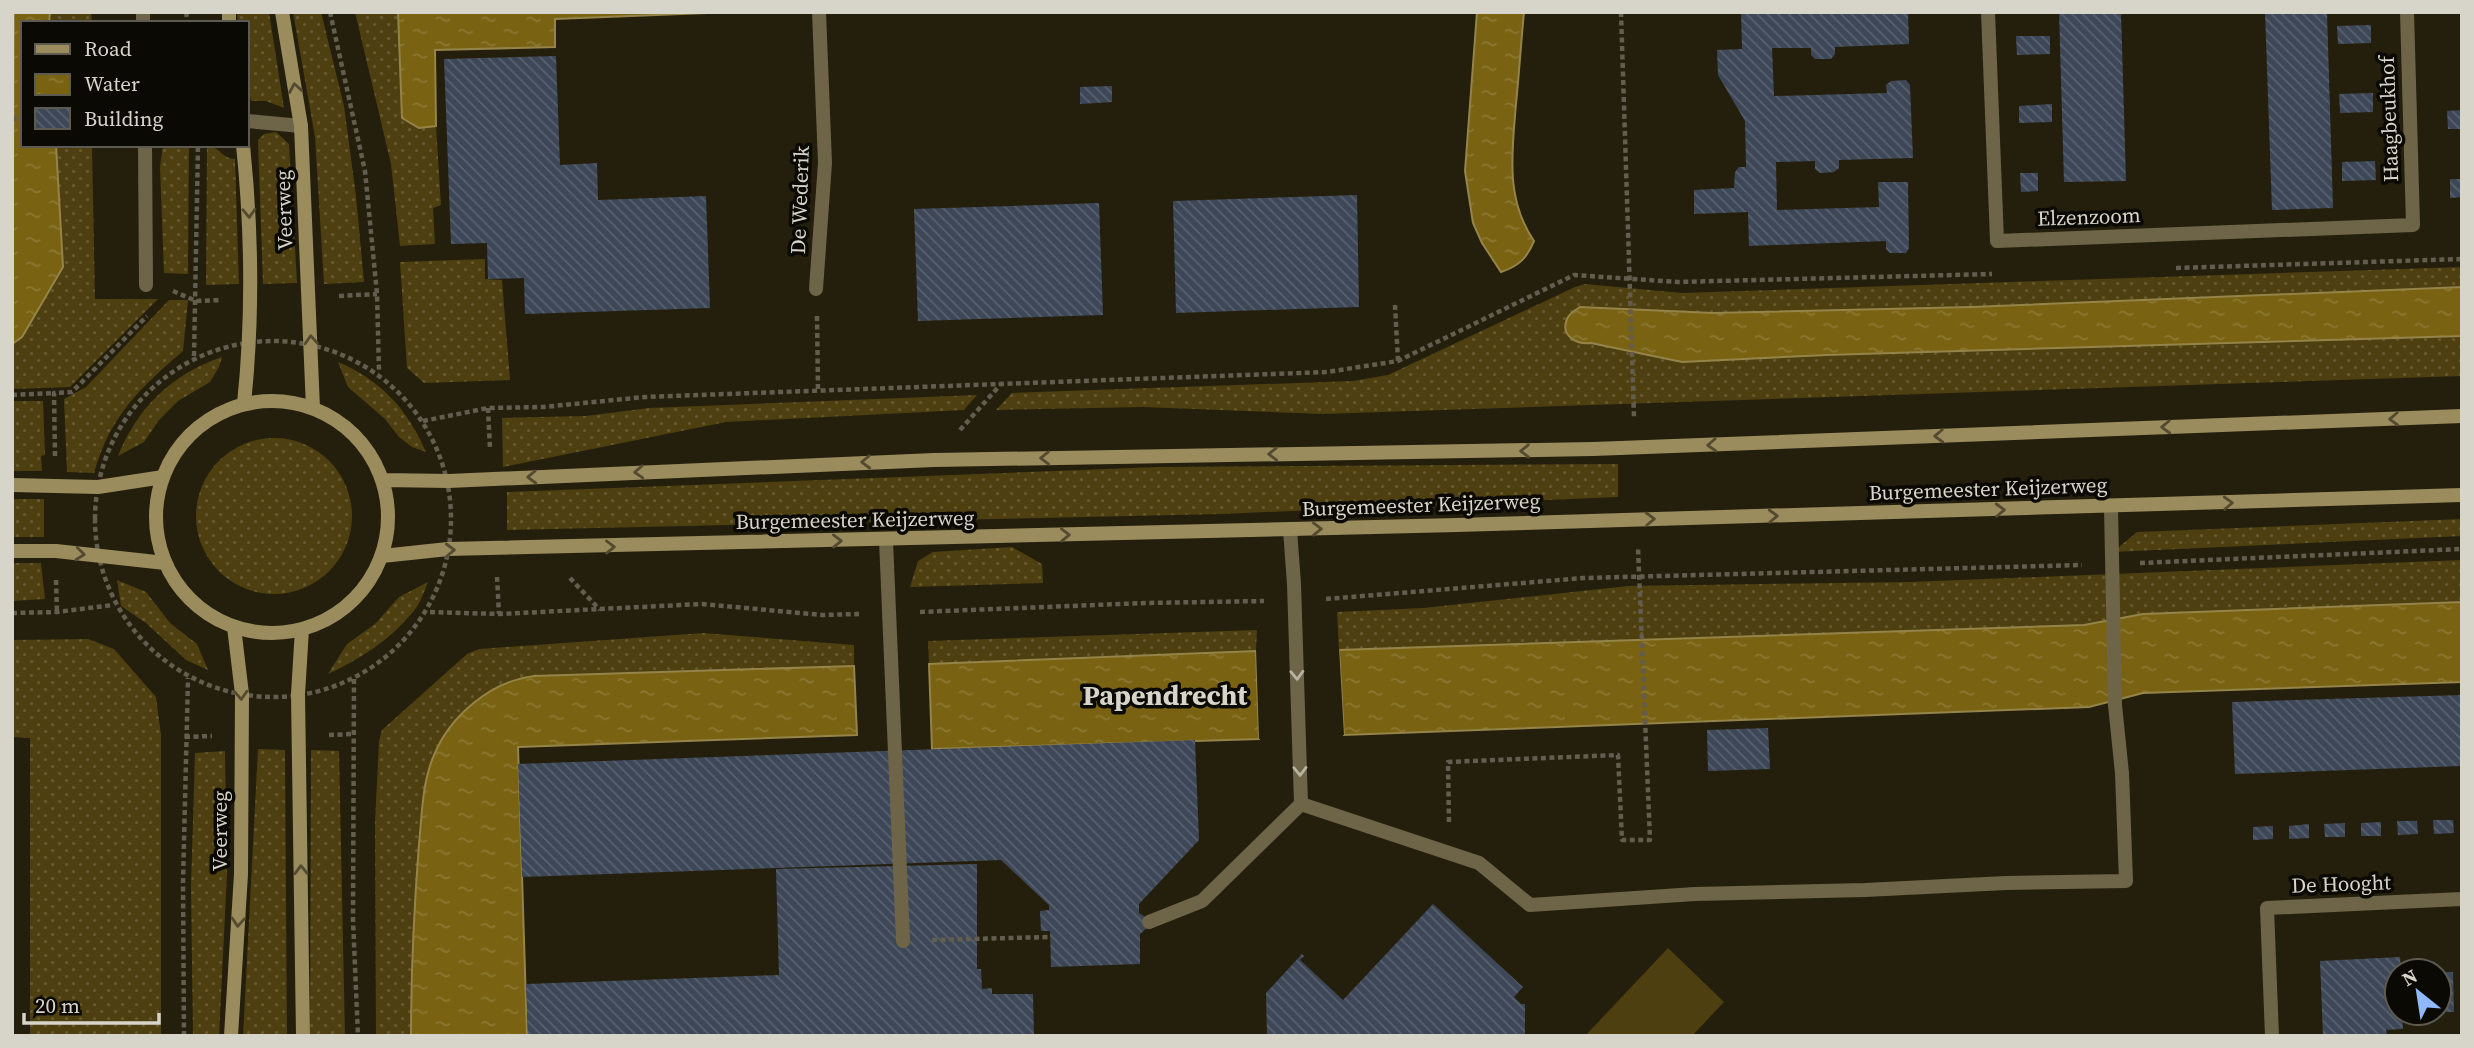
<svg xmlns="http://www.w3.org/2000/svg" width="2474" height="1048" font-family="'Source Serif 4',serif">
<defs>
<pattern id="grass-dots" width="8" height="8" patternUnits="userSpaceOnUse" patternTransform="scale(1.75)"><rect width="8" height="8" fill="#4d3f0f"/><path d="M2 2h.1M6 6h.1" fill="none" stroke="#665a31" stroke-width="1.8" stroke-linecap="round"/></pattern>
<pattern id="water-ripples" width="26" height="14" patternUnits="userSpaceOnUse" patternTransform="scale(1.75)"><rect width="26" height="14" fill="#796212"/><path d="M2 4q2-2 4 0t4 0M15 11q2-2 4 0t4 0" fill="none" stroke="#8b7833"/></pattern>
<pattern id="building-back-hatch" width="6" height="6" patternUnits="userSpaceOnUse" patternTransform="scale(1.75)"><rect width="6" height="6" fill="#3d4757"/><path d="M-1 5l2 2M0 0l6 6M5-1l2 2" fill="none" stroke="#58616e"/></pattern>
</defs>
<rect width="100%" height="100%" fill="#241f0d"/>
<!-- grass -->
<path fill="url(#grass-dots)" d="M50 12H91L92 23H49Z
M237 12H269L284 108 266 101H251L247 82V23H238Z
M293 12H321L344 106 356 196 364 282 324 284 315 137Z
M355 12H398L402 117 419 128 436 126 441 205 433 208 435 244 400 246 391 164Z
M276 132 289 144 297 283 263 284 258 140 264 134Z
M56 145H92L95 299H158L70 387 12 389V344L22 337 63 267Z
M163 145H189L188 274 164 273 160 167Z
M207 145C218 146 223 159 235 159L239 284 206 285Z
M485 259V279L502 280 510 380 424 383 407 368 400 262Z
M2462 267V287L1971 307 1713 313 1580 307 1568 316 1584 344 1591 343 1682 362 1826 355 2462 336V376L1322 414 1143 407 996 410 1012 393 1353 381 1388 375 1575 287 1585 284 1682 293Z
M169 300H188L183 351C140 388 110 416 94 473L67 472 64 399 86 387Z
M222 357 219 367 210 382 178 401 159 420 144 442 118 456C137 408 173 373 222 357Z
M338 362C381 380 408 410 426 452L412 447 399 437 385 419 348 387Z
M977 395 964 410 726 422 503 467 502 418 586 416 649 408Z
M12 401H43L45 455 41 456 42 471H12Z
M196 516a78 78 0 1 1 156 0a78 78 0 1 1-156 0Z
M1618 464V497L1222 514 507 530V492L1158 467Z
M12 499H44V537H12Z
M2462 519V536L2113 552 2137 532Z
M1012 547 1042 564 1043 583 910 587 918 561 933 552Z
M2462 560V602L2143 614 2084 625 1339 650 1337 612 1423 608 1628 586 1910 582Z
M12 563H41L45 599 12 601Z
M117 580 146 592 170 623 197 644 208 670 186 660 146 623 121 606Z
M428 582C424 592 420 604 413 612 390 640 360 659 328 674L347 644 375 624 399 597Z
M1257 630 1256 651 929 664 928 641Z
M703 633 854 645V666L534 676C493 681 450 718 433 755 422 783 422 815 419 844 414 908 411 972 411 1036H376L375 823 379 741 382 730 467 654 479 649Z
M88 639 114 649 156 697 161 735V1036H30V738L12 737V640Z
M258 749 285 750 287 1036H243Z
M311 750 339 751 345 1036H310Z
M225 751 227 874 219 1036H193L191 887 195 753Z"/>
<!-- pitch -->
<path fill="#4d3f0f" d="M1668 948 1724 1002 1692 1036H1585Z"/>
<!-- water -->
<path fill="url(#water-ripples)" stroke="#958449" stroke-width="2" d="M14 12H50L49 23H23V145H56L63 267 22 337 12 344Z
M398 12H733L555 19V47L435 50 436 126 419 128 402 118Z
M1477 12H1524C1521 43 1519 74 1516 104 1512 152 1505 199 1534 241 1527 258 1519 266 1501 272L1482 243 1473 223 1465 171Z
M2462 287V336L1826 355 1682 362 1591 343C1577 345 1560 336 1567 319 1569 314 1575 310 1580 307L1713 313 1971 307Z
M2462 602V682L2143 693 2089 707 1344 735 1339 650 2084 625 2143 614Z
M1256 651 1259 739 932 749 929 664Z
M854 666 857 735 518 747 527 1036H411C411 971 414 908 419 844 422 815 422 783 434 755 450 716 491 681 534 676Z"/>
<!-- pier -->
<path fill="#241f0d" d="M1339 647 1344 735H1340L1336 650Z
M1256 648 1260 651 1263 739H1259Z"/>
<!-- building -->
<path fill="url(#building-back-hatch)" d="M1741 12H1908L1909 44 1835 47V54L1831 59H1815L1811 55V48H1772L1774 96 1887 93 1886 85 1891 81 1906 80 1910 85 1913 158 1839 160V168L1834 172 1820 173 1815 169V161L1776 162 1777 210 1879 207 1878 182H1908L1909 248 1906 253H1890L1886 249V241L1749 246 1748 212 1694 214V190L1734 188 1735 172 1739 167H1746L1745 121 1718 75 1717 50 1742 49Z
M2059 12H2121L2126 181 2064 182Z
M2265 12H2327L2333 208 2272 210Z
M2371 25V43L2338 44 2337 26Z
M2016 36H2050V54L2017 55Z
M556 56 560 165 597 163 598 200 706 196 710 308 525 314 524 278 488 279 487 243 451 244 444 59Z
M1112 86V102L1080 104V87Z
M2373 93V112L2340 113 2339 94Z
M2052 104V122L2019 123V106Z
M2462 110V129H2448L2447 111Z
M2375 161 2376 180 2342 181V162Z
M2020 173H2038V191L2021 192Z
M2450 179H2462V197L2450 198Z
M1357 195 1359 307 1176 313 1173 201Z
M1099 203 1103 315 918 321 914 209Z
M2462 695V766L2235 774 2232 702Z
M1768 728 1770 769 1708 771 1707 730Z
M1195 740 1199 840 1139 904V913L1148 919V927L1140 934V964L1051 967 1050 931H1041L1040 911 1049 910V905L1001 860 522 877 518 764Z
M2433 820H2453L2454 833 2434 834Z
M2397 821H2417L2418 834 2398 835Z
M2381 822V836H2361V823Z
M2345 823V837H2325L2324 824Z
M2309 824V838L2289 839V826Z
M2273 826V839L2253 840V827Z
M977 864V969H981L982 989 992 988V994H1033L1034 1036H528L526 984 779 975 776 869Z
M1433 904 1523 987 1514 997 1521 1004H1525V1036H1267L1266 993 1302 954 1304 956 1300 960 1343 1000Z
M2400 957 2401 971H2397V1013H2402L2403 1029 2386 1030 2387 1036H2323L2320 961Z
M2440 972H2453L2454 1012H2441Z"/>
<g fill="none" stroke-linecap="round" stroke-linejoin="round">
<!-- path -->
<path stroke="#625d4e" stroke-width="4.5" stroke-dasharray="5 3.5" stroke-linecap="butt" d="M186 12 188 23
M330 12 365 171 377 294 379 372
M1621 12 1634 417
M12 119 23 118
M2176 268 2462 259
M173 291 196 301 222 300
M339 296 377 294
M1395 305 1398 361
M817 316 818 389
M95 519a178 178 0 1 1 356 0a178 178 0 1 1-356 0Z
M194 356 198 145
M12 395 54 393
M488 408 490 449
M423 421 488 408 543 407 645 397 1327 372 1398 361 1574 275 1678 282 1992 274
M960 430 1001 384
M55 456 54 393 72 392 147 316
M2140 563 2462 549
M497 577 499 614
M570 578 600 610
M56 580 57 612
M1326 599 1584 578 2082 565
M430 612 499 614 702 604 822 615 859 614
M920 612 1145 603 1264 601
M12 613 57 612 113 605
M354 679 353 920 358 1036
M329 735 354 734
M185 737 212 736
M1449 822 1448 762 1618 755 1622 840H1650L1638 548
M932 940 1050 937
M184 1036 183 883 188 678"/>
<!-- lane -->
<path stroke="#6e6548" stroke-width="14" d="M143 12V23
M247 121 301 126
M145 145 146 285
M886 540 903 941
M1301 804 1479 863 1530 905 1695 894 1865 890 2006 883 2126 881 2122 773 2115 705 2111 507
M1149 922 1202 901 1301 804 1294 584 1290 530"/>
<!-- street -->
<path stroke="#6e6548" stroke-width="14" d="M1988 12 1997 241 2413 225 2407 12
M816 289 825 163 819 12
M2272 1036 2267 908 2462 899"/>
<!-- secondary -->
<path stroke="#9b8c5e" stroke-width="14" d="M229 12V23
M282 12 301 126 313 408
M243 145C252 232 253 317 244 404
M156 517a116 116 0 1 1 232 0a116 116 0 1 1-232 0Z
M383 480 449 481 934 460 1593 449 2462 416
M12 485 98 487 163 477
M12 551H56L165 563
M382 556 448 549 1457 525 2462 495
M302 629 298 694 303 1036
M231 1036 241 874 242 694 234 627"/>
</g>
<!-- one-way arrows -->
<defs><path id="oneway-chevron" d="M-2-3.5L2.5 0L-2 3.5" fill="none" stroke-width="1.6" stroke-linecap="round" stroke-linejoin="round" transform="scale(1.75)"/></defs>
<g stroke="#534a30">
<use href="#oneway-chevron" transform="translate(295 88) rotate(-100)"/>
<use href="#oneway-chevron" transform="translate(249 213) rotate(88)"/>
<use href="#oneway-chevron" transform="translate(311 340) rotate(-93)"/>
<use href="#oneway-chevron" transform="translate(2394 419) rotate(178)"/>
<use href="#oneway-chevron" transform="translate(2166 427) rotate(178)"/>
<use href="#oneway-chevron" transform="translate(1939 436) rotate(178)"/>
<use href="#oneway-chevron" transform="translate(1712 445) rotate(177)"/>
<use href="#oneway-chevron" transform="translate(1525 451) rotate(179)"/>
<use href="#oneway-chevron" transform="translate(1273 454) rotate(179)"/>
<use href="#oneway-chevron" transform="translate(1045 458) rotate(179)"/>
<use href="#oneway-chevron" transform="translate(866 462) rotate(178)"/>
<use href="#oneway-chevron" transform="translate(639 472) rotate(177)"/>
<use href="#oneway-chevron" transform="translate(532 477) rotate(178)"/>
<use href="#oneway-chevron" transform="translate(2228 503) rotate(-2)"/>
<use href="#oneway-chevron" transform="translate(2000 510) rotate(-2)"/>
<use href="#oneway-chevron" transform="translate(1773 516) rotate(-2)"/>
<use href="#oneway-chevron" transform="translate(1650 519) rotate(-2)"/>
<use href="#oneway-chevron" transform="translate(1317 529) rotate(-1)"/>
<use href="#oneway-chevron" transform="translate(1065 535) rotate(-1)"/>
<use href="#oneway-chevron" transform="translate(837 541) rotate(-1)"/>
<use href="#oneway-chevron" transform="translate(610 547) rotate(-1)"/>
<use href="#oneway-chevron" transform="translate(450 550) rotate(-2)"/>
<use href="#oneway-chevron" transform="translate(80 554) rotate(6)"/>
<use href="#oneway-chevron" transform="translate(241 695) rotate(87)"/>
<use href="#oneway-chevron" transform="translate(301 870) rotate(-91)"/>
<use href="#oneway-chevron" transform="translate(238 922) rotate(94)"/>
</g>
<g stroke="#b8b3a2">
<use href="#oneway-chevron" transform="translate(1297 675) rotate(88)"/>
<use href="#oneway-chevron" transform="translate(1300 771) rotate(89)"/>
</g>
<g text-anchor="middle" stroke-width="7" stroke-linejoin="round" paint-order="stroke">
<!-- street labels -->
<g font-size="21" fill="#d7d4c9" stroke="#0b0903">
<text transform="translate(2389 119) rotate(-92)" y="7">Haagbeukhof</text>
<text transform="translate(800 200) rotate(-88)" y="7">De Wederik</text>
<text transform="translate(284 210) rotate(-92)" y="7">Veerweg</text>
<text transform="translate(2089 217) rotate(-2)" y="7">Elzenzoom</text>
<text transform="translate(1988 489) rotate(-2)" y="7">Burgemeester Keijzerweg</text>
<text transform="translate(1421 505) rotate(-2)" y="7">Burgemeester Keijzerweg</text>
<text transform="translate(855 520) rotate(-1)" y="7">Burgemeester Keijzerweg</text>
<text transform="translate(220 831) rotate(-90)" y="7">Veerweg</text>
<text transform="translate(2341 884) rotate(-2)" y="7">De Hooght</text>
</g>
<!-- district labels -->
<g font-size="28" font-weight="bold" fill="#d7d4c9" stroke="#0b0903">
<text x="1165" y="705">Papendrecht</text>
</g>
</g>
<!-- border -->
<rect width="2474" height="1048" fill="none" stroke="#d7d4c9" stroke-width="28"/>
<!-- legend -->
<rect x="21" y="21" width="228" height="126" fill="#0b0903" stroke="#5d5a52" stroke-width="2"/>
<rect x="35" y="44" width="35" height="10" fill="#9b8c5e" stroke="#5d5a52" stroke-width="2"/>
<text x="84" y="56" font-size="21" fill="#d7d4c9">Road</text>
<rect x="35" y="74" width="35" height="21" fill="url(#water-ripples)" stroke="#5d5a52" stroke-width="2"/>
<text x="84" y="91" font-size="21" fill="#d7d4c9">Water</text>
<rect x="35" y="108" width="35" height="21" fill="url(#building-back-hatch)" stroke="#5d5a52" stroke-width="2"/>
<text x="84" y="126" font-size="21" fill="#d7d4c9">Building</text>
<!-- north arrow -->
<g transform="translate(2418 992) rotate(330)"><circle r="33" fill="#0b0903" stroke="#5d5a52" stroke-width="2"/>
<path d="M0-5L12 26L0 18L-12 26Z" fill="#8fb8fd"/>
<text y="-10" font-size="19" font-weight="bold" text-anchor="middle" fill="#d7d4c9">N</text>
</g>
<!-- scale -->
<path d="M24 1013v10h135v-10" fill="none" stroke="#d7d4c9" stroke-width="3.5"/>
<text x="35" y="1013" font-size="21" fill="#d7d4c9" stroke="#0b0903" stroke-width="5" paint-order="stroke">20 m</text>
</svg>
